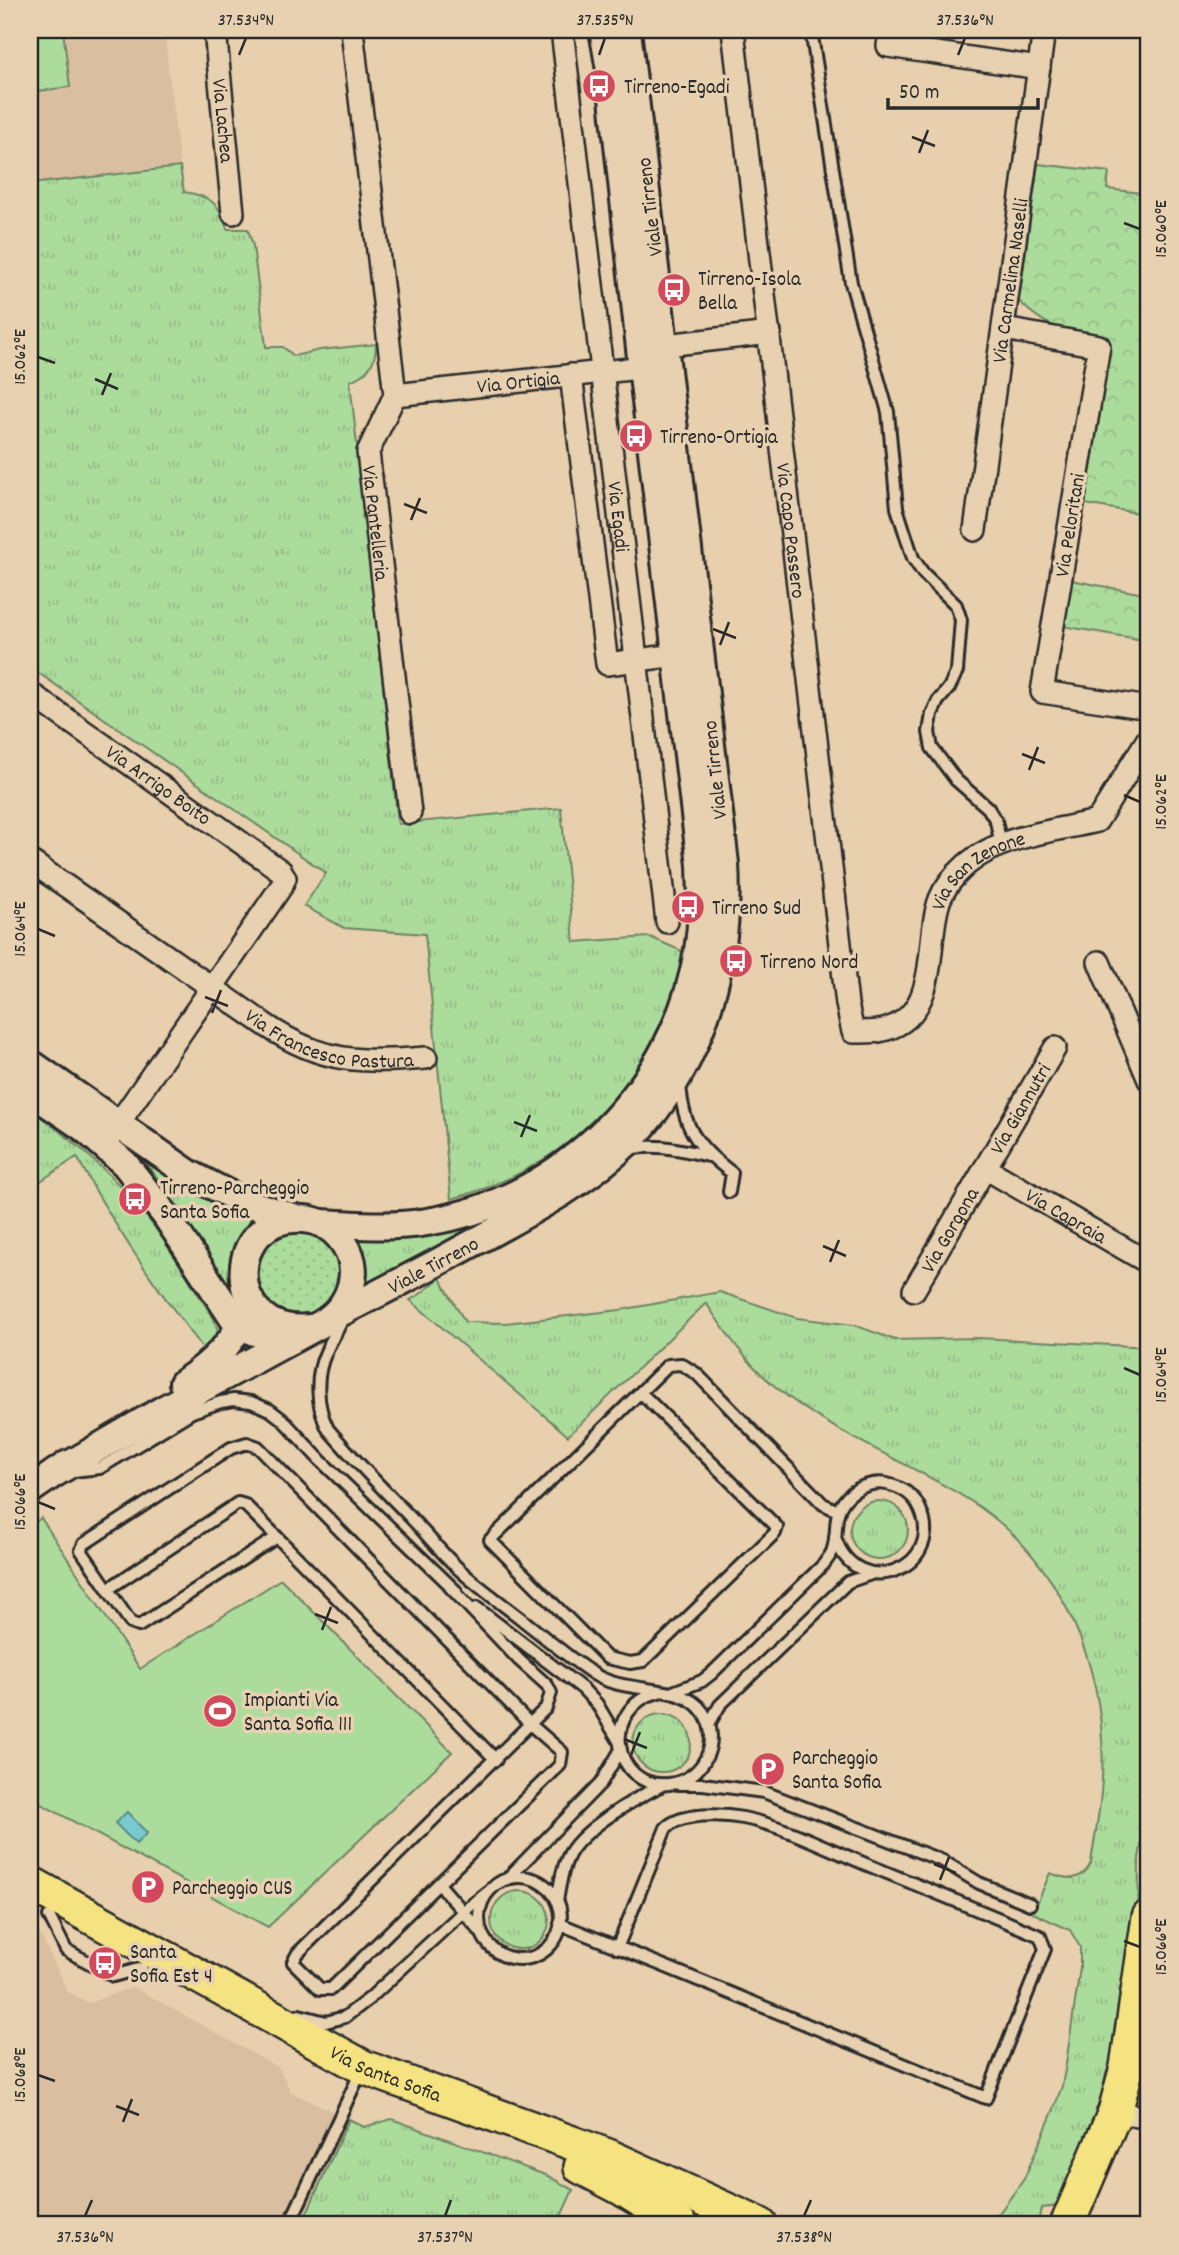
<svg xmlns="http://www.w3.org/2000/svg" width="1179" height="2255" font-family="Dekko,sans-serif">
<defs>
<pattern id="grass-tufts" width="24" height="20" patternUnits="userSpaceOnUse" patternTransform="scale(1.75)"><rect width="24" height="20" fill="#acdc9c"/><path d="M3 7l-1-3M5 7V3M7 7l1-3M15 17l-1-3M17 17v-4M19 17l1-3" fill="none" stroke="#94bd87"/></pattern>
<pattern id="forest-crowns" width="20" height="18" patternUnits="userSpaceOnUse" patternTransform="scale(1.75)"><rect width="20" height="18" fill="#acdc9c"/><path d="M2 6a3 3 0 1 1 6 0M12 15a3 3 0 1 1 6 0" fill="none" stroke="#94bd87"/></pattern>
<pattern id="garden-dots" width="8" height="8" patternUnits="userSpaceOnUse" patternTransform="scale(1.75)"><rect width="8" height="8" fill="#acdc9c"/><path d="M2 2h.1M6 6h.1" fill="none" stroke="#94bd87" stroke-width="1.8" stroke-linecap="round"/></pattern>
</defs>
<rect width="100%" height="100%" fill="#e8cfad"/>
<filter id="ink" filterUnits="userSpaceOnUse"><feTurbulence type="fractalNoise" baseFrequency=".0143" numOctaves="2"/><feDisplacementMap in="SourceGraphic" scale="14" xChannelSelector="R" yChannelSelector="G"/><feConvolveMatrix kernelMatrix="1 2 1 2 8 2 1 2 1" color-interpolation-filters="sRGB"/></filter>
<g filter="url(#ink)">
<!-- built -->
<path fill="#d9bf9f" d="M30 30H164L180 167 30 184Z
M30 1928 40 1934 68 1992 89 2003 133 1987 279 2068 291 2092 349 2119 301 2225H30Z"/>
<!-- grass -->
<path fill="url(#grass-tufts)" stroke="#6c8464" stroke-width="2" d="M180 167 184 192C210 196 220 203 227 229H248L253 246 266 347H283L294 356 320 350 376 344C376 363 368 374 350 381L398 824 561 808 574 942 650 937 684 952C657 1075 574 1167 451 1199L425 934 344 928 304 906 326 873 30 667V184Z
M30 1109C72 1139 113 1174 145 1215 171 1247 191 1284 214 1319L218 1332 210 1345 203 1348C155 1287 113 1225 77 1157L30 1188Z
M138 1154 260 1219C227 1248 232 1259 237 1301L156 1176Z
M580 1171 363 1288 351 1235Z
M440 1278 465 1322 506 1323 620 1310 720 1292 797 1318 854 1325 895 1340 978 1338 1149 1347V1800L1139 1858 1138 1940 1127 2000 1099 2113 1061 2206 1041 2208 1039 2218 1054 2222 1052 2225H985L1000 2212 1024 2179 1052 2114 1062 2086 1066 2064 1080 1968V1947L1070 1930 1033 1913 1050 1873C1068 1880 1082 1882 1091 1863 1095 1835 1101 1807 1102 1778 1108 1671 1063 1559 969 1500 907 1461 834 1435 777 1388 748 1365 726 1333 706 1303L568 1436 410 1300 419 1295Z
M850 1530a29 29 0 1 1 58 0a29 29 0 1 1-58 0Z
M633 1743a29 29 0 1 1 58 0a29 29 0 1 1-58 0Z
M491 1920a29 29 0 1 1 58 0a29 29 0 1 1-58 0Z
M349 2119 364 2127 392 2119 548 2176 573 2190 557 2225H326L305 2217Z"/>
<!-- forest -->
<path fill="url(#forest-crowns)" stroke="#6c8464" stroke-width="2" d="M1038 164 1109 172 1107 189 1149 194V515L1085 504 1111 346 1107 338C1068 331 1048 331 1019 301Z
M1071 580 1149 595V641L1063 626Z"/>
<!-- garden -->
<path fill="url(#garden-dots)" stroke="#6c8464" stroke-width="2" d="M302 1229 326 1239 340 1261 341 1288 332 1303 301 1320 262 1303 253 1261 276 1234Z"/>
<!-- pitch -->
<path fill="#acdc9c" stroke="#6c8464" stroke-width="2" d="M30 30H63L70 87 30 92Z
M41 1518 140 1669 281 1579 452 1752 268 1927 30 1798V1526Z"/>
<!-- water -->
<path fill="#79cacf" stroke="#5a8a8d" stroke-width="2" d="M127 1812 147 1833 136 1844 115 1823Z"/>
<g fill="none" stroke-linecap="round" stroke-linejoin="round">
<!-- service casing -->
<g stroke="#2b2b2b" stroke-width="16">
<path id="service" d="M811 30 851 283 888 412 897 508 913 558 923 573 956 605 961 620 957 671 949 688 938 701 932 714 929 732 932 748 956 780 988 808 996 821 1001 845
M680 1082C682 1127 697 1147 732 1173L729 1192
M626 1150C653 1142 682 1150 709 1156
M344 1316C339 1329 331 1339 326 1352 315 1375 316 1406 328 1429 354 1460 383 1489 411 1518 428 1536 444 1556 462 1572 482 1590 504 1605 524 1621 547 1639 568 1657 592 1673 625 1696 682 1681 703 1712 723 1741 703 1780 669 1784 612 1790 599 1707 659 1692
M641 1393 777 1527 775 1533 643 1661 630 1663 607 1658 490 1540 668 1365 681 1364 697 1374 823 1504 838 1511
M73 1471 100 1468 192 1412 221 1402 234 1400 251 1402 270 1410 283 1420 320 1460 456 1591
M450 1587 519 1660 547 1685 551 1693 546 1708 298 1953 293 1962 320 1989H331L560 1765 562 1752 531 1725 258 1447 247 1443 231 1448 84 1544 81 1550 131 1623 139 1626 277 1537 496 1760
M108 1589 238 1503 245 1505 277 1537
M477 1608 583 1689 597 1704 619 1741
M673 1692 702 1681 711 1674 823 1565C826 1561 830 1556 832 1552 839 1534 832 1517 844 1501 854 1488 871 1481 887 1484 901 1487 914 1495 920 1509 947 1567 857 1605 835 1537
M709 1724 720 1705 848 1582 871 1574
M678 1784H703L764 1792 943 1861 979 1883 1030 1904
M479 1918a41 41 0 1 1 82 0a41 41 0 1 1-82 0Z
M507 1879 601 1783 620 1751
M439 1884 479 1930
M557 1901C560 1885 562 1867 570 1853 585 1827 638 1797 664 1784
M49 1916 66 1950 113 1976 142 1968
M560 1924 664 1966 986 2098 1045 1949 1040 1936C981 1911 922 1887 863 1863 824 1847 784 1826 743 1818 723 1814 681 1812 666 1828L617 1948
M299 2015 326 2022 345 2017 370 1998 464 1911 488 1892
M289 2225 356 2082"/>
</g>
<!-- minor casing -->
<g stroke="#2b2b2b" stroke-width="26">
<g id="minor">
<path id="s1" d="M215 30 233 213"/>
<path id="s2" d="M352 30 395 395 368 452 410 813"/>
<path id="s3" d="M562 30C599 327 630 625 667 922"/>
<path id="s4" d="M733 30 847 1004 853 1032C861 1032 871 1032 879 1031 943 1019 924 940 940 899 945 886 956 874 966 865 999 836 1055 831 1097 821L1149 737"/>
<path d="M890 30 888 46 1039 68"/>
<path d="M1004 329 1099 346 1042 692 1149 708"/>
<path d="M666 345 770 333"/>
<path d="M571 375 607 664 692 653"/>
<path id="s5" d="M395 395 657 366"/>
<path id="s6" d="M975 530 1044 30"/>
<path id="s7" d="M30 693 281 871 285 878 281 887 110 1136"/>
<path id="s8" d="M30 861 267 1026C322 1063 361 1063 426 1058"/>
<path d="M1099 962 1149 1080"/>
<path id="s9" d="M985 1168 1149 1263"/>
<path id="s10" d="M914 1290 1055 1048"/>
<path d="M1115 2112 1149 2118"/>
</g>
</g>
<!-- tertiary casing -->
<g stroke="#2b2b2b" stroke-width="32">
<g id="tertiary">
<path d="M30 1063 188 1173 244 1202 296 1218"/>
<path d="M30 1091 84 1128 125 1164 166 1216 233 1318 254 1332 266 1335 285 1333"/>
<path d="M321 1223C356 1225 392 1228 427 1222 563 1201 677 1086 698 950 703 921 702 893 701 865L642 367 610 70 603 30"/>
<path id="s11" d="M330 1318C386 1290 441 1261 495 1231 538 1207 578 1186 616 1153 697 1081 731 970 725 864L627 30"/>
<path d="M183 1383C207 1367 241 1339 245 1307"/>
<path d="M55 1473 164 1409 321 1324C351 1306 365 1268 340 1238 331 1227 318 1220 304 1219 223 1212 222 1338 310 1328"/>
<path d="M30 1490 68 1464"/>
</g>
</g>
<!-- primary casing -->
<g stroke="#2b2b2b" stroke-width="38">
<g id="primary">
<path id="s12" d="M30 1883 363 2067 608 2156 760 2225"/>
<path d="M581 2167 623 2189 681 2225"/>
<path d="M1067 2225 1115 2112 1127 2067 1149 1917"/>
</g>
</g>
<!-- service -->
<use href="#service" stroke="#e7d1b1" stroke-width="10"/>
<!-- minor -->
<use href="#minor" stroke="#e7d1b1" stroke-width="21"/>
<!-- tertiary -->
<use href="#tertiary" stroke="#e7d1b1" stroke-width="26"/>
<!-- primary -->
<use href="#primary" stroke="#f5e381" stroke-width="33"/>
</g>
</g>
<!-- ticks -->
<path fill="none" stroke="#2b2b2b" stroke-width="2.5" d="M239 55 246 38M599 55 605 38M958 55 965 38M912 137 935 146M919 153 928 130M1124 223 1140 229M38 357 55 363M95 379 118 389M102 395 111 373M404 504 427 513M411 520 420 498M713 629 736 638M720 645 729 622M1022 754 1045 763M1029 770 1038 747M1124 795 1140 802M38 929 55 936M205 997 228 1006M212 1013 221 990M514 1122 537 1131M521 1137 530 1115M823 1246 846 1256M830 1262 839 1240M1124 1368 1140 1375M38 1502 55 1509M315 1614 338 1623M322 1630 331 1607M624 1739 647 1748M631 1755 640 1732M934 1864 956 1873M940 1880 949 1857M1124 1941 1140 1947M38 2075 55 2081M116 2106 139 2115M123 2122 132 2099M85 2216 92 2200M445 2216 451 2200M804 2216 811 2200"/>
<!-- icons -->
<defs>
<g id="bus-disc" transform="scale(1.75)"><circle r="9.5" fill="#d1495b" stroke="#e7d1b1"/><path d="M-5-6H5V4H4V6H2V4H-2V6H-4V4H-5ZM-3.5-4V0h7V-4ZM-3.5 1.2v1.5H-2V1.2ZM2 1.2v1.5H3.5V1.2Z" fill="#fff"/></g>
<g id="stadium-disc" transform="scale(1.75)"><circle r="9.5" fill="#d1495b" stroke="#e7d1b1"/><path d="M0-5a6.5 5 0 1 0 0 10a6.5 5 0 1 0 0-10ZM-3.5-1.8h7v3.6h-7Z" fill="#fff"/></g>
<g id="parking-disc" transform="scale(1.75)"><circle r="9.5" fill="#d1495b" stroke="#e7d1b1"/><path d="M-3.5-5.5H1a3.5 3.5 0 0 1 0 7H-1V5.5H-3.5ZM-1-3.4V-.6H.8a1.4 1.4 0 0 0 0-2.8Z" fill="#fff"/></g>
</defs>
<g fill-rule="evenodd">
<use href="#bus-disc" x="599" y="86"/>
<use href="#bus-disc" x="674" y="290"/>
<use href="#bus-disc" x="636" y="436"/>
<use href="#bus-disc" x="688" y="907"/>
<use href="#bus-disc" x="736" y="961"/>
<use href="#bus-disc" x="135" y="1199"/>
<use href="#stadium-disc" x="220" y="1711"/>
<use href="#parking-disc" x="768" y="1769"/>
<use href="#parking-disc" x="148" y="1887"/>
<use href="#bus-disc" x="105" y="1963"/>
</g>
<g text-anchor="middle" stroke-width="7" stroke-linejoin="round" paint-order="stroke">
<!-- poi labels -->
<g font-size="21" fill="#2b2b2b" stroke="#e7d1b1" text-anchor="start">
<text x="624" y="93">Tirreno-Egadi</text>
<text x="698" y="285">Tirreno-Isola<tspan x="698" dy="24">Bella</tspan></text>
<text x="660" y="443">Tirreno-Ortigia</text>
<text x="712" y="914">Tirreno Sud</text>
<text x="760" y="968">Tirreno Nord</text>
<text x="160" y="1194">Tirreno-Parcheggio<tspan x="160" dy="24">Santa Sofia</tspan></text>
<text x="244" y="1706">Impianti Via<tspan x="244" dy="24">Santa Sofia 111</tspan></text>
<text x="792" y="1764">Parcheggio<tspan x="792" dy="24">Santa Sofia</tspan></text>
<text x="172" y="1894">Parcheggio CUS</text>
<text x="130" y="1958">Santa<tspan x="130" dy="24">Sofia Est 4</tspan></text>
</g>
<!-- street labels -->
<g font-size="21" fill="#2b2b2b" stroke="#e7d1b1">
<text dy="7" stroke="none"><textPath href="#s1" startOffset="91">Via Lachea</textPath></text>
<text transform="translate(649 207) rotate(-97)" y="7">Viale Tirreno</text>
<text dy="7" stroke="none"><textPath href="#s6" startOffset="252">Via Carmelina Naselli</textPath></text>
<text dy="7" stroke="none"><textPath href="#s5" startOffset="124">Via Ortigia</textPath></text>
<text dy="7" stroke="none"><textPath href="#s3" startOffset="490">Via Egadi</textPath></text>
<text dy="7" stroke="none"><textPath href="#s2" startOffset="502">Via Pantelleria</textPath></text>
<text transform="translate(1069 525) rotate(-81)" y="7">Via Peloritani</text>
<text dy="7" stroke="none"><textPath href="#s4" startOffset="504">Via Capo Passero</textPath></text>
<text transform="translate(714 770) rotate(-96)" y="7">Viale Tirreno</text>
<text dy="7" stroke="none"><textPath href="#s7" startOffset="158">Via Arrigo Boito</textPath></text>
<text dy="7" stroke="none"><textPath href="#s4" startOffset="1241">Via San Zenone</textPath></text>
<text dy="7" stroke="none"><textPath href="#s8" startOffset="354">Via Francesco Pastura</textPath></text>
<text dy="7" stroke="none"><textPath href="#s10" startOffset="210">Via Giannutri</textPath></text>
<text dy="7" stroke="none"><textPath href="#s9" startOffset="94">Via Capraia</textPath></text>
<text dy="7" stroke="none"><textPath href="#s10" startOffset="70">Via Gorgona</textPath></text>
<text dy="7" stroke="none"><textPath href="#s11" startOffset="116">Viale Tirreno</textPath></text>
<text dy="7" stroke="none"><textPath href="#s12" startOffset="404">Via Santa Sofia</textPath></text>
</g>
</g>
<!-- margin -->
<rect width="1179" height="2255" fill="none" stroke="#e7d1b1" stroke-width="77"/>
<!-- scale -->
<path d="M888 98v10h150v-10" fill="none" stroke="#2b2b2b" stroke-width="3.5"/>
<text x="899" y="98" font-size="21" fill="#2b2b2b" stroke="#e7d1b1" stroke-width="5" paint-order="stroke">50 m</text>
<rect x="38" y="38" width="1102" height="2178" fill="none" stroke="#2b2b2b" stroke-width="2.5"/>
<g font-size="18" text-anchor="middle" fill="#2b2b2b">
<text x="246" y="25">37.534°N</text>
<text x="605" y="25">37.535°N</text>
<text x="965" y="25">37.536°N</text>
<text transform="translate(1160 229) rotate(-90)" y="6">15.060°E</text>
<text transform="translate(19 357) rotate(-90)" y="6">15.062°E</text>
<text transform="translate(1160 802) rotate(-90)" y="6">15.062°E</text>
<text transform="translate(19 929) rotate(-90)" y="6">15.064°E</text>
<text transform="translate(1160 1375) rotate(-90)" y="6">15.064°E</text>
<text transform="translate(19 1502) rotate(-90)" y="6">15.066°E</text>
<text transform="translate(1160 1947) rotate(-90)" y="6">15.066°E</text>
<text transform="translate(19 2075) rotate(-90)" y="6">15.068°E</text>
<text x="85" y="2242">37.536°N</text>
<text x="445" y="2242">37.537°N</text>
<text x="804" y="2242">37.538°N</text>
</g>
</svg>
